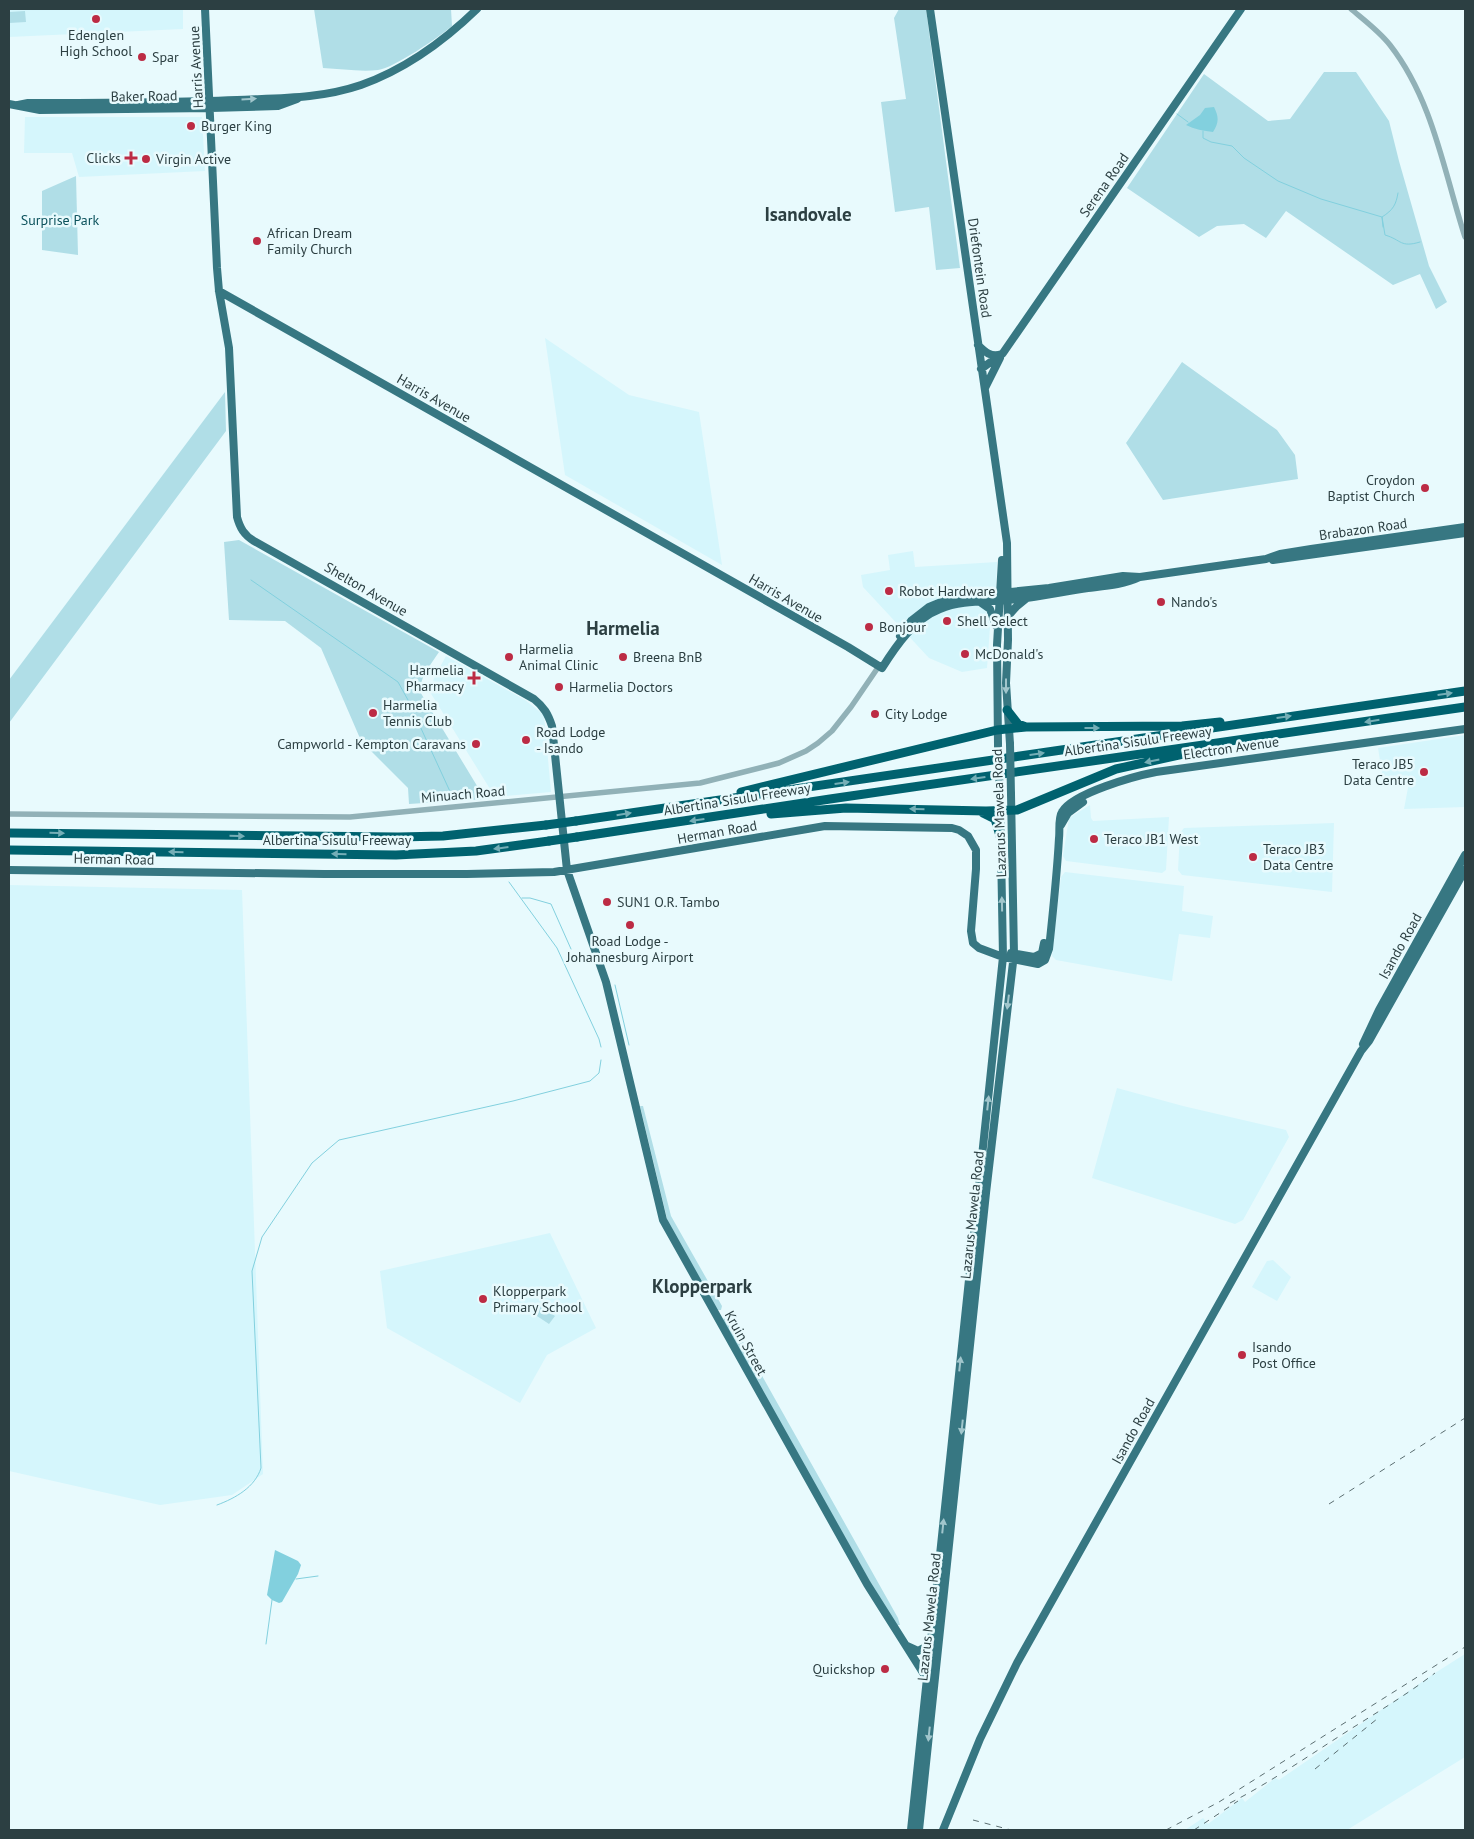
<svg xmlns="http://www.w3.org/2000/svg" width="1474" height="1839" font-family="'PT Sans',sans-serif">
<rect width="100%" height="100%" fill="#e8fafd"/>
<!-- built -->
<path fill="#d5f6fc" d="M9 9H183V29L9 37Z
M25 117H202L205 171 79 177 72 153H24Z
M545 338 629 395 699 412 722 565 565 475Z
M913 551 915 567 997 562 996 594 982 595 990 627 987 668 962 672 929 658 863 587 861 575 890 570 888 555Z
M446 656 525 700 544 715 551 792 495 797 430 692 434 678Z
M1465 735V807L1404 809 1410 777 1383 779 1378 748Z
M1090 805 1091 818 1093 821 1169 817 1166 870 1162 873 1066 861 1063 856 1069 818Z
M1334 823 1332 892 1182 875 1178 870 1180 833 1184 828Z
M1065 872 1184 886 1182 911 1213 916 1210 938 1179 934 1172 981 1056 960 1052 956 1061 877Z
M9 885 242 890 263 1474 232 1495 160 1505 9 1471Z
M1117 1088 1183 1106 1286 1130 1289 1137 1243 1220 1235 1224 1092 1178Z
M550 1233 596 1328 547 1355 520 1403 387 1328 380 1271Z
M1273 1260 1291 1277 1277 1301 1252 1287 1267 1261Z
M1465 1654V1757L1347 1830H1185L1203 1818 1208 1824 1242 1798 1245 1802 1275 1778 1279 1780 1435 1673Z"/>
<!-- green -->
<path fill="#b0dee7" d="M314 9H451L452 26C439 37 394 68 378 70 361 72 341 69 323 68Z
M899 9H926L960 268 936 270 929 207 895 212 881 102 906 99 894 18Z
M25 11 26 22 9 23V12Z
M1324 72H1356L1389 121 1399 161 1429 266 1447 302 1436 309 1420 274 1393 285 1286 211 1266 238 1244 224 1217 226 1199 237 1127 188 1204 74 1268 121 1290 119Z
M76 176 78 255 42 250V191Z
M1182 362 1277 430 1295 455 1298 479 1163 500 1126 443Z
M225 392 226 431 9 723V680Z
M239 540 439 652 424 674 419 690 485 799 409 804 408 788 368 748 359 736 321 648 285 621 229 620 224 542Z
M640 1106H643L671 1216 722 1306 721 1310H716L669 1227Z
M537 1303 555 1316 549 1324 531 1312Z
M724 1316 729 1317 898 1618 900 1625H897L886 1610 723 1322Z"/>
<!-- water -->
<path fill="#82d0de" d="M1214 107C1219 117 1219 123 1213 132 1204 131 1194 129 1186 125L1200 115 1205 108Z
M275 1550 298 1561 301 1565 298 1574 282 1602 279 1603 272 1600 267 1595Z"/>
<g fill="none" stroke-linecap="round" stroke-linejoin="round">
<!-- stream -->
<path stroke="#82d0de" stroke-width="1" d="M1177 114 1188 122
M1203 131V138L1211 142 1232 146 1244 158 1278 181 1321 199 1382 217C1393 210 1396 205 1398 193
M1383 227 1382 217 1385 235C1402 240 1400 248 1420 242
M251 580 398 682 408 700 453 798
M509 882 557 948 599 1039 601 1047
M522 898H530L551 904 571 949
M615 985 629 1045
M217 1505C236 1498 255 1487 261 1468L252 1271 262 1237 312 1163 339 1140 513 1101 590 1081 599 1073 601 1060
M296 1579 318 1576
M266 1644 272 1600"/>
<!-- minor -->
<path stroke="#91b1b7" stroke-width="5.5" d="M1351 9C1364 20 1379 31 1390 45 1433 100 1444 172 1465 237
M9 814 350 817 700 783 779 763 806 751 818 743 832 731 851 707 879 666"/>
<!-- major -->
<path stroke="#377782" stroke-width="8" d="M205 9 217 268 219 291 229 348 237 517C240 528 244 535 254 541L534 699C544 707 548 714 552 726L567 870 606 982 663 1220 867 1584 927 1679 934 1686
M930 9 1007 543 1008 640 1006 683 1010 744
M9 104 40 110 211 108 278 106 297 99
M18 105 28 103C98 103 167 103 237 100 279 98 320 99 361 85 406 69 443 42 477 9
M219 291 848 647 882 668C896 646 914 619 940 609 961 600 986 602 1008 600 1034 598 1061 592 1088 588 1105 586 1123 585 1140 577L1266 559 1280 554 1311 549 1465 527
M978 345C985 352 991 358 1002 354
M981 369 1003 353 1241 9
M985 388 1000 358
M1273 560 1465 533
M980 602 990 609 996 626
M1008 616 1016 607 1027 598
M900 636 911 621 929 607 951 598 1049 588 1123 576 1140 577
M998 745 997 645 1002 560
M1061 825 1068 813 1083 802
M9 870 324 874H467L554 872 825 826 952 828 959 830 968 836 976 850V869L971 931 973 943 979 948 1003 957 1038 964 1045 960 1049 949C1053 912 1057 875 1059 838 1060 831 1058 818 1062 812 1073 793 1135 776 1156 772L1465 729
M1011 953 1034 957 1042 953 1044 943
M1363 1044 1379 1010 1465 855
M907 1646 918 1651 931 1644
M911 1830 1003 957 1000 795
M919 1830 986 1193 1014 954 1011 794
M943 1830 980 1739 1017 1663 1361 1051 1369 1041 1465 870"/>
<!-- highway -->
<path stroke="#00626f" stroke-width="9" d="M1007 710 1018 724 1026 727
M741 792 997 730 1026 727 1182 726 1220 722
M983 813 995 819 1001 839
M771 814 846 808 986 811 1017 810 1116 769 1197 751
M576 821 1465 691
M9 833 398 837 443 836 546 825
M577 837 830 799 1465 707
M9 850 396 855 476 851 549 841"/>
<!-- rail -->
<path stroke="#5c6f72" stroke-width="1" stroke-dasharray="6 6" stroke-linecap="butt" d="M1329 1504 1465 1418
M1315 1769 1377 1719
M1230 1803C1267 1784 1301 1761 1335 1739 1369 1717 1404 1697 1435 1673
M973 1820 1011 1830
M1166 1830 1219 1802 1465 1647
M1194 1830 1238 1801"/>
<!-- major-bridge -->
<path stroke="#377782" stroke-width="8" d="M1010 744 1011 794
M998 745 1000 795"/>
<!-- highway-bridge -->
<path stroke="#00626f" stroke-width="9" d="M546 825 576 821
M549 841 577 837"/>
</g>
<!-- one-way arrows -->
<defs><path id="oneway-solid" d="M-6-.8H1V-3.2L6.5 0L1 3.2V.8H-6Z" transform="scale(1.25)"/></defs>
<g fill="#a1c6cc">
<use href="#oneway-solid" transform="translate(249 99) rotate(-3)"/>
<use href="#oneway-solid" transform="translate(1006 686) rotate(90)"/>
<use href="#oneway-solid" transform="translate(1002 904) rotate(-91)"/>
<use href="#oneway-solid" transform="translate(1008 1002) rotate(97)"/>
<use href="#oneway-solid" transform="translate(988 1103) rotate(-84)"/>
<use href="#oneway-solid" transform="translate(960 1364) rotate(-84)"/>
<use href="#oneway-solid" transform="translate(962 1427) rotate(96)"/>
<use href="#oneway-solid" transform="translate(943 1526) rotate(-84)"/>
<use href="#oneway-solid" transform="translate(929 1734) rotate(96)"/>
</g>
<g fill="#74aeb6">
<use href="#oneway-solid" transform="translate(1445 694) rotate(-8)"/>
<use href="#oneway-solid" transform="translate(1284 717) rotate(-8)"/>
<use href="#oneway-solid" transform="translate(1372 721) rotate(171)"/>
<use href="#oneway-solid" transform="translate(1092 728)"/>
<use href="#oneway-solid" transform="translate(1037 754) rotate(-8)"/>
<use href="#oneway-solid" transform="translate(1152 761) rotate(168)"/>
<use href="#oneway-solid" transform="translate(978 778) rotate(172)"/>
<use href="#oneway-solid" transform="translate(842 783) rotate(-8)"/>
<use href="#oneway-solid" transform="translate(917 809) rotate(-179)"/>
<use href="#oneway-solid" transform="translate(624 814) rotate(-9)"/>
<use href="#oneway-solid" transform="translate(697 820) rotate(172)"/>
<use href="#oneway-solid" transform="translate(57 833) rotate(1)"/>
<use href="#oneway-solid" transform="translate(237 836) rotate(1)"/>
<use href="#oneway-solid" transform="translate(501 848) rotate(173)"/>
<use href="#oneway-solid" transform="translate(176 852) rotate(-179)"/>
<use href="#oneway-solid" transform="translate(339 854) rotate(-179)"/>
</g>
<!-- markers -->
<g fill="#bc2b44" stroke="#e8fafd" stroke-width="2">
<circle cx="96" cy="19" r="5"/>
<circle cx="142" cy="57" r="5"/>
<circle cx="191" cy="126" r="5"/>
<path d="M128.5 150.5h5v5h5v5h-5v5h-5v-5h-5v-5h5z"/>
<circle cx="146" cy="159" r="5"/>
<circle cx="257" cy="241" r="5"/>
<circle cx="1425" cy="488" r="5"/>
<circle cx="889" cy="591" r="5"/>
<circle cx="1161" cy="602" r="5"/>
<circle cx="947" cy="621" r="5"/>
<circle cx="869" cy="627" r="5"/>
<circle cx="965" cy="654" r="5"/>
<circle cx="509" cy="657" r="5"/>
<circle cx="623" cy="657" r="5"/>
<path d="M471.5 670.5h5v5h5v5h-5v5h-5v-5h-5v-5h5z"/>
<circle cx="559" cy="687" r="5"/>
<circle cx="373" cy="713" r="5"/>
<circle cx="875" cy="714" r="5"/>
<circle cx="526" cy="740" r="5"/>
<circle cx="476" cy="744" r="5"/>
<circle cx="1424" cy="772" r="5"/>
<circle cx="1094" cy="839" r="5"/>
<circle cx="1253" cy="857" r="5"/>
<circle cx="607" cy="902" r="5"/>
<circle cx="630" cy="925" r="5"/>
<circle cx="483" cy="1299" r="5"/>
<circle cx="1242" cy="1355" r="5"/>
<circle cx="885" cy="1669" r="5"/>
</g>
<g text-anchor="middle" stroke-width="5" stroke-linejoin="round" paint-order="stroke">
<!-- poi labels -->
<g font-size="14" fill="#2c3f42" stroke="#e8fafd" text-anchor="start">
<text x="96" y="40" text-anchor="middle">Edenglen<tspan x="96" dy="16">High School</tspan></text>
<text x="152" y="62">Spar</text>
<text x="201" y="131">Burger King</text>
<text x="121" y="163" text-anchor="end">Clicks</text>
<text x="156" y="164">Virgin Active</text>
<text x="267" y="238">African Dream<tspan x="267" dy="16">Family Church</tspan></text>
<text x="1415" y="485" text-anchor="end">Croydon<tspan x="1415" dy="16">Baptist Church</tspan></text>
<text x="899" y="596">Robot Hardware</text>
<text x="1171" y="607">Nando's</text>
<text x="957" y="626">Shell Select</text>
<text x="879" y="632">Bonjour</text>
<text x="519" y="654">Harmelia<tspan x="519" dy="16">Animal Clinic</tspan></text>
<text x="975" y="659">McDonald's</text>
<text x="633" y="662">Breena BnB</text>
<text x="464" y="675" text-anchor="end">Harmelia<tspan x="464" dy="16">Pharmacy</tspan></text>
<text x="569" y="692">Harmelia Doctors</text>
<text x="383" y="710">Harmelia<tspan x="383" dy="16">Tennis Club</tspan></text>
<text x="885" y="719">City Lodge</text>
<text x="536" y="737">Road Lodge<tspan x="536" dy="16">- Isando</tspan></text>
<text x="466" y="749" text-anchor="end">Campworld - Kempton Caravans</text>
<text x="1414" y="769" text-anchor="end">Teraco JB5<tspan x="1414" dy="16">Data Centre</tspan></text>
<text x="1104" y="844">Teraco JB1 West</text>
<text x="1263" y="854">Teraco JB3<tspan x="1263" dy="16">Data Centre</tspan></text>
<text x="617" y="907">SUN1 O.R. Tambo</text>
<text x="630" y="946" text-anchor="middle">Road Lodge -<tspan x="630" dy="16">Johannesburg Airport</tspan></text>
<text x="493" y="1296">Klopperpark<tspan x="493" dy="16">Primary School</tspan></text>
<text x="1252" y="1352">Isando<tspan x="1252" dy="16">Post Office</tspan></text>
<text x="875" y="1674" text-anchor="end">Quickshop</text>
</g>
<!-- street labels -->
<g font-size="14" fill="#2c3f42" stroke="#e8fafd">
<text transform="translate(196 67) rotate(-93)" y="5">Harris Avenue</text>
<text transform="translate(144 96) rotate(-1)" y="5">Baker Road</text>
<text transform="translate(1104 185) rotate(-55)" y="5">Serena Road</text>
<text transform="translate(980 268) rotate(82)" y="5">Driefontein Road</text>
<text transform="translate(434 398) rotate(30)" y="5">Harris Avenue</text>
<text transform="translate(1363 529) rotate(-8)" y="5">Brabazon Road</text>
<text transform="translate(366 589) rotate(30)" y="5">Shelton Avenue</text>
<text transform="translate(786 598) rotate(30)" y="5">Harris Avenue</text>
<text transform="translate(1138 741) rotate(-8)" y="5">Albertina Sisulu Freeway</text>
<text transform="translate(1231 748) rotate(-8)" y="5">Electron Avenue</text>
<text transform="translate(463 794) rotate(-5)" y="5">Minuach Road</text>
<text transform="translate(737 799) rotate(-9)" y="5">Albertina Sisulu Freeway</text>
<text transform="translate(999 813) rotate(-92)" y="5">Lazarus Mawela Road</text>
<text transform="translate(717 832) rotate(-10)" y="5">Herman Road</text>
<text x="337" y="845">Albertina Sisulu Freeway</text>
<text transform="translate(114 859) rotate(1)" y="5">Herman Road</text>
<text transform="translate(1400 946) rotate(-61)" y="5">Isando Road</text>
<text transform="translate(972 1215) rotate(-84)" y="5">Lazarus Mawela Road</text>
<text transform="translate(746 1343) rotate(61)" y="5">Kruin Street</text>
<text transform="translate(1133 1431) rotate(-61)" y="5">Isando Road</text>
<text transform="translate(929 1617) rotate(-84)" y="5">Lazarus Mawela Road</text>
</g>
<!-- park labels -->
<g font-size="14" fill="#0c525c" stroke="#e8fafd">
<text x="60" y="225">Surprise Park</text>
</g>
<!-- district labels -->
<g font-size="19" font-weight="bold" fill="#2c3f42" stroke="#e8fafd">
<text x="808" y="221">Isandovale</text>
<text x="623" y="635">Harmelia</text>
<text x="702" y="1293">Klopperpark</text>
</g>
</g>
<!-- border -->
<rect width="1474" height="1839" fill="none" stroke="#2c3f42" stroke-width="20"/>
</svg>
